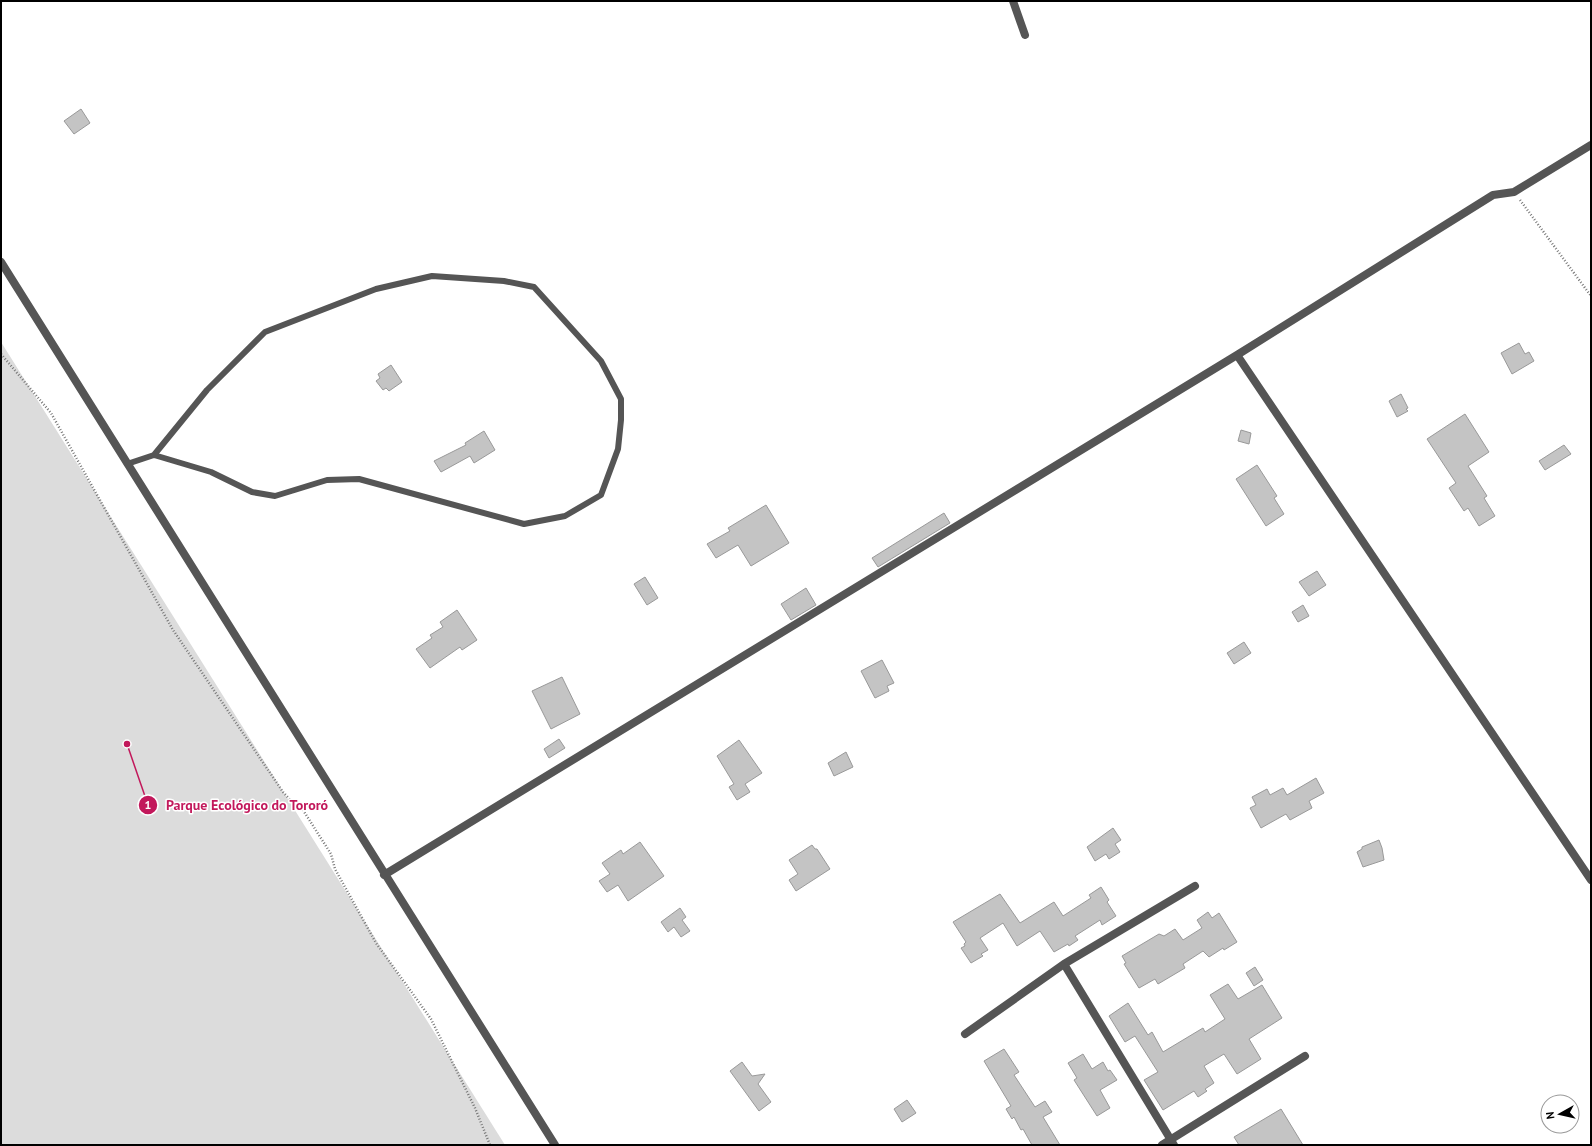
<svg xmlns="http://www.w3.org/2000/svg" width="1592" height="1146" font-family="'PT Sans',sans-serif">
<rect width="100%" height="100%" fill="#fff"/>
<!-- green -->
<path fill="#dcdcdc" d="M1 342 505 1145H1Z"/>
<!-- building -->
<path fill="#c4c4c4" stroke="#999" d="M81 109 90 123 74 134 64 121Z
M1519 343 1525 354 1529 352 1534 361 1512 374 1501 353Z
M391 365 402 382 389 391 386 388 383 390 376 381 380 378 378 374Z
M1401 394 1408 408 1406 409 1408 411 1397 417 1389 401Z
M1465 414 1489 452 1468 466 1487 496 1484 498 1495 516 1479 526 1468 508 1464 511 1449 488 1456 483 1427 439Z
M1241 430 1251 433 1249 444 1238 441Z
M484 431 495 450 474 463 470 456 441 472 434 461 466 445 465 443Z
M1564 445 1571 454 1545 470 1539 461Z
M1257 465 1277 496 1274 498 1284 514 1266 526 1236 479Z
M766 505 789 543 751 566 738 545 716 558 707 544 730 531 728 528Z
M944 513 950 523 878 567 872 558Z
M1317 571 1326 585 1309 596 1299 582Z
M645 577 658 598 647 605 634 584Z
M806 588 816 605 791 620 781 604Z
M1303 605 1309 616 1298 622 1292 612Z
M457 610 477 640 462 650 460 647 430 668 416 649 432 638 430 635 443 627 440 622Z
M1244 642 1251 653 1234 664 1227 653Z
M882 660 894 683 887 686 889 691 875 698 861 671Z
M562 677 580 714 551 729 532 691Z
M559 739 565 748 549 758 544 749Z
M739 740 762 773 745 784 750 792 737 800 729 787 734 784 717 756Z
M846 752 853 767 834 776 828 763Z
M1316 778 1324 793 1309 801 1312 808 1290 820 1286 814 1261 828 1250 808 1256 805 1252 797 1267 789 1270 795 1283 788 1287 795Z
M1113 828 1121 840 1115 844 1120 852 1109 859 1106 854 1095 861 1087 847Z
M1379 840 1382 848 1384 860 1363 867 1357 852 1362 849V847Z
M640 842 664 876 628 901 618 885 607 892 599 881 610 874 602 863 621 850 623 854Z
M812 845 815 849H817L830 869 796 891 789 880 798 874 789 860Z
M1101 887 1109 900 1107 902 1116 916 1102 925 1100 920 1075 936 1078 940 1069 946 1068 944 1054 952 1040 931 1017 946 1003 923 980 938 988 950 981 954 983 956 971 963 961 948 965 946 964 944 966 942 953 922 1000 894 1020 923 1054 902 1063 916 1091 898 1089 895Z
M680 908 686 917 682 920 690 931 681 937 674 927 668 932 661 922Z
M1208 912 1212 918 1219 913 1237 942 1224 950 1223 948 1209 957 1203 951 1183 964 1185 968 1158 984 1155 979 1139 988 1124 964 1126 963 1122 956 1159 934 1164 936 1175 929 1183 940 1202 928 1197 920Z
M1255 967 1263 980 1254 986 1246 973Z
M1228 984 1238 999 1262 985 1282 1018 1249 1039 1261 1059 1237 1074 1224 1054 1204 1066 1214 1083 1205 1089 1207 1091 1198 1097 1194 1091 1163 1110 1144 1080 1158 1072 1135 1036 1125 1042 1109 1016 1128 1003 1148 1035 1152 1032 1163 1052 1203 1028 1205 1032 1225 1019 1210 995Z
M1004 1049 1019 1072 1014 1075 1035 1107 1045 1101 1052 1112 1043 1117 1060 1145H1032L1023 1129 1021 1130 1014 1117 1012 1119 1006 1109 1011 1106 984 1061Z
M1083 1054 1092 1069 1103 1062 1108 1071 1110 1070 1117 1080 1100 1090 1110 1108 1097 1116 1074 1080 1077 1078 1068 1063Z
M742 1062 752 1076 765 1074 758 1084 771 1102 759 1111 730 1071Z
M907 1100 916 1113 902 1122 894 1109Z
M1281 1109 1303 1145H1239L1234 1137Z"/>
<g fill="none" stroke-linecap="round" stroke-linejoin="round">
<!-- path -->
<path stroke="#777" stroke-width="2.5" stroke-dasharray="1 2" stroke-linecap="butt" d="M1520 200 1591 296
M1 354 51 413 173 630 283 792 294 804 303 810 331 854 335 869 376 943 431 1019 475 1108 490 1145"/>
<!-- service -->
<path stroke="#555" stroke-width="6" d="M127 464 154 455 207 390 265 332 376 289 432 276 504 281 534 287 601 361 621 399V420L618 449 601 495 565 516 524 524 359 479 327 480 275 496 252 492 211 472 154 455"/>
<!-- minor -->
<path stroke="#555" stroke-width="8" d="M1013 1 1025 35
M1 262 555 1145
M1237 355 1591 880
M384 875 1237 355 1493 195 1514 192 1591 145
M1064 964 1174 1145
M965 1034 1064 964 1195 886
M1162 1145 1305 1056"/>
</g>
<!-- callouts -->
<path fill="none" stroke="#c2185b" stroke-width="1.5" d="M127 744L148 805"/>
<g fill="#c2185b" stroke="#fff" stroke-width="1.5">
<circle cx="127" cy="744" r="4"/>
<circle cx="148" cy="805" r="10"/>
</g>
<g font-size="12" text-anchor="middle" font-weight="bold" fill="#fff">
<text x="148" y="809">1</text>
</g>
<g font-size="14" text-anchor="middle" font-weight="bold" fill="#c2185b" stroke="#fff" stroke-width="3" stroke-linejoin="round" paint-order="stroke">
<text x="247" y="810">Parque Ecológico do Tororó</text>
</g>
<!-- border -->
<rect width="1592" height="1146" fill="none" stroke="#000000" stroke-width="4"/>
<!-- north arrow -->
<g transform="translate(1560 1114) rotate(262)"><circle r="19" fill="#ffffff" stroke="#999999"/>
<path d="M0-3L7 15L0 10L-7 15Z" fill="#000000"/>
<text y="-6" font-size="11" font-weight="bold" text-anchor="middle" fill="#000000">N</text>
</g>
</svg>
